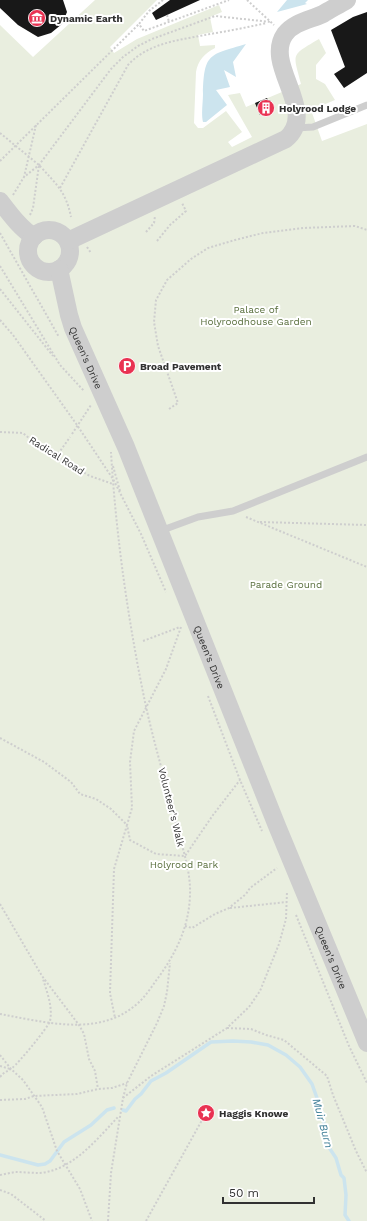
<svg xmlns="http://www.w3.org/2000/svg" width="367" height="1221" font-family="'Work Sans',sans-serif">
<rect width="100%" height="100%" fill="#fff"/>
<!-- green -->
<path fill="#e9eedf" d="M95 0H157L110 47 114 53 137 39 219 5 222 12 210 17 213 32 198 35 200 46 215 45V48C205 53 198 60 196 72L194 123 198 128H203L226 111 242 132 228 142 232 147 252 137 228 95 240 93 246 107 301 84C293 53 290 56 319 39L326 53 316 65V79L325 84 335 100 311 110 322 141 367 124V1221H0V25L33 57Z"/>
<!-- water -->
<path fill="#cce4ee" d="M287 0H308L305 3 307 4 277 12Z
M246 44 233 62 236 77 224 70 230 87 216 90 227 105 206 122H203C201 114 203 102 203 94 204 53 209 55 246 44Z"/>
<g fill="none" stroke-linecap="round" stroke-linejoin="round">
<!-- stream -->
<path stroke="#cce4ee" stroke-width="3.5" d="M123 1110 126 1111 135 1099 141 1094 151 1081 166 1073 211 1042 233 1041 251 1042 268 1045 286 1055 300 1067 312 1084 323 1115 326 1143 336 1158 341 1175 344 1178 346 1195 345 1215 349 1221
M0 1155 38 1165 45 1164 50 1161 64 1142 91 1125 107 1110 114 1108"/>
</g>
<!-- building -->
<path fill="#181818" d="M0 0H63L67 12 62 24 51 33 38 37 18 25 0 8Z
M170 0H200L156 20 152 13Z
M367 12V73L344 88 334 74 345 67 331 30 353 17Z
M267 98 268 100H270L275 108 260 115 255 103Z"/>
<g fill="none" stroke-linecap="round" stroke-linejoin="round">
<!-- path -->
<path stroke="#cecece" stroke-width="2" stroke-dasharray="2 2" stroke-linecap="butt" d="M163 0 149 11 139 24 144 31 229 0
M247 0 274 25
M167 15 169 22
M36 125 24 177 39 165 111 69 123 57 138 46 152 39 215 16 271 22
M0 133 39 165
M0 161 139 24
M60 188 128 65C149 42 181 40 210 34 229 31 248 27 267 23
M13 195 24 177
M30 215 33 208 39 165C55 183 66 191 71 217
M146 232 154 223 155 216
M0 233 59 337
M157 241 170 225 186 211 182 203
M87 247 91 253
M0 266 60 365 84 391
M0 289 53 356
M0 320 13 335 77 425 113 479 141 534 166 592
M169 409 178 403 158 346 154 322 156 300 167 280 191 259 208 248 235 240 263 233 303 228 355 226 367 230
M0 432 23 433 37 445 56 457 90 476 113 484
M72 434 91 405
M56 457 70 437
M113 466 120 491
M246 517 367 567
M260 522 367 525
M181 627 166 669 134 731 130 762 132 808 127 825 130 840 156 854 185 856 213 815 240 780
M143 641 180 627
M208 696 240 780 262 831
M0 738 44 762 71 782 80 794 96 799 111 809 127 825 114 869 110 993 115 1018
M0 904 42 976 79 1025 84 1034 89 1059 95 1071 98 1089
M230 908 287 902
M296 915 349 1046 367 1083
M185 926 192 928 215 914 229 908 246 894 250 888 277 868
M0 1014C45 1022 100 1038 138 1003 146 996 152 986 158 978 176 953 189 927 190 895 191 873 183 849 177 828 167 786 154 744 145 702 128 620 116 536 111 452
M227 1028 251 1029 266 1035 284 1040 327 1076 333 1095 356 1151 367 1173
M0 1055 11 1069 23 1080 42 1107 57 1151 80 1189 92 1221
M0 1066 10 1069
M0 1077C5 1071 7 1072 12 1068 18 1064 49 1026 50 1021 53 1007 47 992 43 979
M123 1098 151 1076 227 1028 249 1007 260 991 279 944 286 919 287 891
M0 1100 25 1099 34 1096 77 1094 98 1089 112 1088 127 1083
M0 1175C5 1174 10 1173 15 1172 23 1172 32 1173 40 1173 73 1170 97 1139 118 1117
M0 1190 11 1194 46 1221
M108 1221 111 1173 123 1098 127 1083 157 1023 164 1006 167 992 170 963
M146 1221 206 1113"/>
<!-- service -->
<path stroke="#cecece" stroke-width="7" d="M296 128 313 127 367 105
M160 531 198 517 233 511 367 457"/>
<!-- tertiary -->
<g stroke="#cecece" stroke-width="18">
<path d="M0 201C10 214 20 228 34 237"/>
<circle cx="49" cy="251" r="21"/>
<path d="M68 241 286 139C319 111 263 65 285 34 294 22 310 20 323 14 331 9 339 5 347 0"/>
<path id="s1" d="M59 269 69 315 73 328 126 447 277 826 367 1043"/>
</g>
</g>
<!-- icons -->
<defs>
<g id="museum-disc" transform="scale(0.9)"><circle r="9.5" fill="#e93252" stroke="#fff"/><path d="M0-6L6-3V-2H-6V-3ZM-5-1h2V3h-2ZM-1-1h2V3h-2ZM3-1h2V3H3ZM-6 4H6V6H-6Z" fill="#fff"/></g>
<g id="building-disc" transform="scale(0.9)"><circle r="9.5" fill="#e93252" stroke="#fff"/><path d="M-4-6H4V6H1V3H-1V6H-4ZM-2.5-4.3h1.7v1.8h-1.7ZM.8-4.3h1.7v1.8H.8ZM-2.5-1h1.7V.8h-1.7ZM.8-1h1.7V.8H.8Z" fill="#fff"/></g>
<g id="parking-disc" transform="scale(0.9)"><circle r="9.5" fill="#e93252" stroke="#fff"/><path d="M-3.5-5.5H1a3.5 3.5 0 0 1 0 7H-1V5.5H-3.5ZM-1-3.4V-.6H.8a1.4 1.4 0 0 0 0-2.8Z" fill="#fff"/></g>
<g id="sight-disc" transform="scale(0.9)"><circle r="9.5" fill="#e93252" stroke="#fff"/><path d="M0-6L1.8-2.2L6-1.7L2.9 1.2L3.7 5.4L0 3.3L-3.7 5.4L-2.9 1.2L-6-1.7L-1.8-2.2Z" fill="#fff"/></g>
</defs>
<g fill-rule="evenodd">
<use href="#museum-disc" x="37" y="18"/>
<use href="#building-disc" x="266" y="108"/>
<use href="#parking-disc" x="127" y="366"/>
<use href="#sight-disc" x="206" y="1113"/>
</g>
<g text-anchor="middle" stroke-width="4" stroke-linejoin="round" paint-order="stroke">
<!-- poi labels -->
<g font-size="10" font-weight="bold" fill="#313131" stroke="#fff" text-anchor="start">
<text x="50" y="22">Dynamic Earth</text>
<text x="279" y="112">Holyrood Lodge</text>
<text x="140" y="370">Broad Pavement</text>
<text x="219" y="1117">Haggis Knowe</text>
</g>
<!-- park labels -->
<g font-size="10" fill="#596f3d" stroke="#fff">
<text x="256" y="313">Palace of<tspan x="256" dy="12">Holyroodhouse Garden</tspan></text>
<text x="286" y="588">Parade Ground</text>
<text x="184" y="868">Holyrood Park</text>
</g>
<!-- street labels -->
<g font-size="10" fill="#313131" stroke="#fff">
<text dy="4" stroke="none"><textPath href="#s1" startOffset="93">Queen's Drive</textPath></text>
<text transform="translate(57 455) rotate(32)" y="4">Radical Road</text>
<text dy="4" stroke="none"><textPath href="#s1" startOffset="417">Queen's Drive</textPath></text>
<text transform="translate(172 807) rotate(76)" y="4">Volunteer's Walk</text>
<text dy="4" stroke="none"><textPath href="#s1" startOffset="741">Queen's Drive</textPath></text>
</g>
<!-- water labels -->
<g font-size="11" font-style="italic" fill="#3c7d96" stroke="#fff">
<text transform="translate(323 1123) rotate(75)" y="4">Muir Burn</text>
</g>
</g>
<!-- scale -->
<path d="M223 1197v6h91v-6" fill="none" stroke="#313131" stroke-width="2"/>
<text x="229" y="1197" font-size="12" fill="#313131" stroke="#ffffff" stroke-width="3" paint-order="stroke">50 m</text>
</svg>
